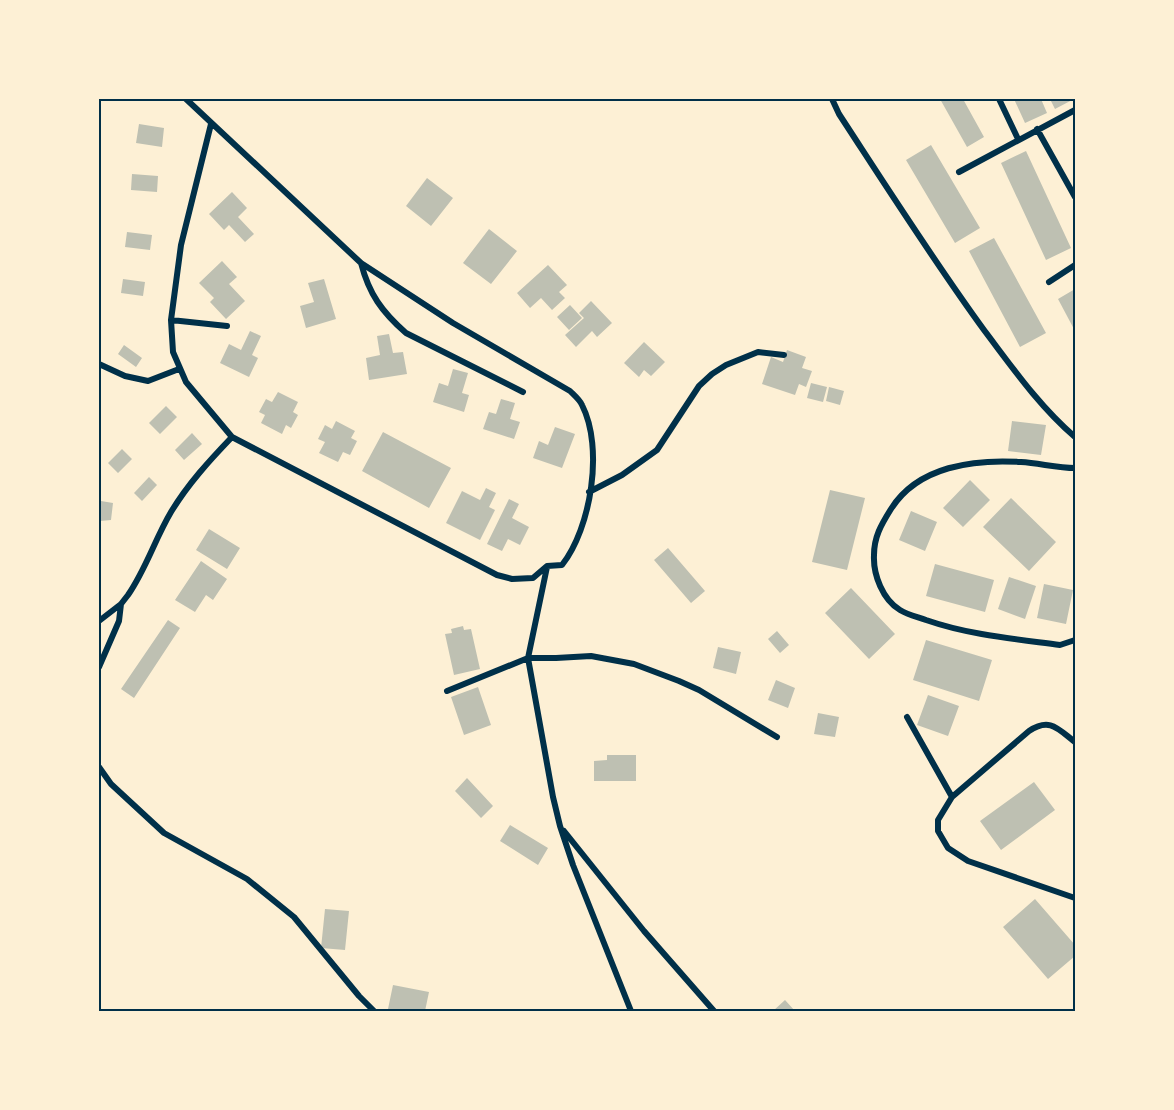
<svg xmlns="http://www.w3.org/2000/svg" width="1174" height="1110" font-family="Figtree,sans-serif">
<rect width="100%" height="100%" fill="#fdf0d5"/>
<!-- building -->
<path fill="#bec0b2" d="M940 99H963L984 137 967 147Z
M1014 99H1041L1047 113 1025 123Z
M1050 99H1074L1055 109Z
M139 124 164 128 162 147 136 143Z
M931 145 980 228 955 243 906 160Z
M1026 151 1071 248 1046 260 1001 163Z
M132 174 158 176 157 192 131 190Z
M427 178 453 198 431 226 406 206Z
M232 192 247 208 238 217 254 234 245 242 229 225 224 230 209 214Z
M489 229 517 251 491 284 463 263Z
M127 232 152 235 150 250 125 247Z
M994 238 1046 333 1020 347 969 251Z
M222 261 237 277 229 284 245 301 226 319 210 302 214 298 199 283Z
M548 265 567 285 559 292 565 298 552 310 541 298 530 308 517 293Z
M123 279 145 282 143 296 121 293Z
M324 279 336 319 306 328 300 306 314 302 308 283Z
M1075 289V331L1058 299Z
M591 301 612 323 597 337 592 331 576 347 565 335 584 318 579 313Z
M570 305 582 318 569 330 557 317Z
M250 331 261 336 252 355 258 358 249 377 220 363 229 344 241 350Z
M389 334 393 353 403 352 407 374 369 380 366 358 380 355 377 336Z
M644 342 665 362 651 376 644 370 639 377 624 363Z
M124 345 142 358 136 367 118 354Z
M787 350 806 357 802 368 812 371 806 387 799 384 795 395 762 384 771 357 783 362Z
M453 369 468 373 462 393 469 395 464 412 433 402 439 383 448 386Z
M811 383 827 387 823 402 807 398Z
M829 387 844 391 840 405 826 401Z
M278 392 298 402 293 412 298 415 291 428 286 425 282 434 261 423 265 415 259 412 266 399 272 402Z
M501 399 515 403 510 419 520 422 514 439 483 429 489 412 496 414Z
M166 406 177 417 160 434 149 423Z
M336 421 355 431 351 438 357 441 350 455 343 452 338 462 319 453 325 442 318 439 325 425 332 429Z
M1012 421 1046 425 1041 455 1008 451Z
M555 427 575 434 562 468 533 458 539 441 548 445Z
M383 432 451 468 429 508 362 471Z
M192 433 202 444 184 460 175 450Z
M122 449 132 459 118 473 108 463Z
M149 477 157 485 142 501 134 493Z
M970 480 990 500 963 527 943 508Z
M486 488 496 493 489 507 495 510 480 540 446 523 462 491 480 500Z
M830 490 865 498 847 570 812 562Z
M1011 498 1056 542 1029 571 983 527Z
M509 499 519 504 512 518 529 527 520 545 508 539 502 551 487 544Z
M101 501 113 503 111 520 100 521Z
M911 511 937 522 925 551 899 540Z
M209 529 240 548 227 569 196 550Z
M668 548 705 591 691 603 654 560Z
M201 561 227 579 213 600 206 595 195 612 175 600Z
M935 564 994 580 985 612 926 596Z
M1009 577 1036 586 1025 619 998 609Z
M1044 584 1073 590 1066 624 1037 618Z
M851 588 895 634 869 659 825 613Z
M168 620 180 628 134 698 121 689Z
M463 626 464 630 471 629 480 669 454 675 445 634 452 633 451 629Z
M777 631 789 645 780 653 768 639Z
M926 640 992 660 979 701 913 680Z
M718 647 741 652 736 674 713 668Z
M776 680 795 688 788 708 768 700Z
M478 687 491 725 464 735 451 697Z
M928 695 959 706 948 736 917 725Z
M818 713 839 717 835 737 814 734Z
M607 755H636V781H594V761L607 760Z
M467 778 493 806 481 818 455 791Z
M1034 782 1055 810 1001 850 980 821Z
M510 825 548 848 538 865 500 841Z
M1035 899 1075 945V956L1048 979 1003 927Z
M325 909 349 911 345 950 321 948Z
M393 985 429 992 425 1011H400L388 1009Z
M785 1000 795 1011H773Z"/>
<g fill="none" stroke-linecap="round" stroke-linejoin="round">
<!-- minor -->
<path stroke="#003049" stroke-width="6" d="M186 99 361 263 453 323 570 391C574 395 580 400 582 405 604 448 591 528 562 565L547 566 533 578 512 579 497 575 232 437 186 382 173 352 171 320 181 245 211 124
M832 99 839 114C886 186 933 260 984 330 1012 367 1039 406 1075 437
M999 99 1018 139
M1037 129 1075 197
M959 172 1075 110
M361 263C369 294 382 312 406 333L523 392
M1049 282 1075 265
M171 320 227 326
M99 364 125 376 148 381 179 369
M1075 468C1057 468 1039 463 1021 462 974 459 918 466 891 509 881 525 874 537 874 555 873 575 883 600 900 610 908 615 918 617 926 620 969 635 1015 639 1060 645L1075 640
M589 492 622 475 657 450 699 386 712 374 726 365 758 352 784 355
M547 567 528 658 553 797 560 826 573 865 631 1011
M99 621 121 604 128 595C146 569 155 539 171 512 188 484 209 461 232 437
M99 667 119 621 121 604
M447 691 528 658H556L591 656 634 664 679 681 699 690 777 737
M907 717 952 797
M1075 742C1058 729 1050 717 1029 731L952 797 938 820V831L948 848 968 861 1075 898
M99 767 111 784 164 833 247 879 294 917 359 996 374 1011
M564 831 644 931 714 1011"/>
</g>
<!-- border -->
<rect width="1174" height="1110" fill="none" stroke="#fdf0d5" stroke-width="201"/>
<rect x="100" y="100" width="974" height="910" fill="none" stroke="#003049" stroke-width="2"/>
</svg>
